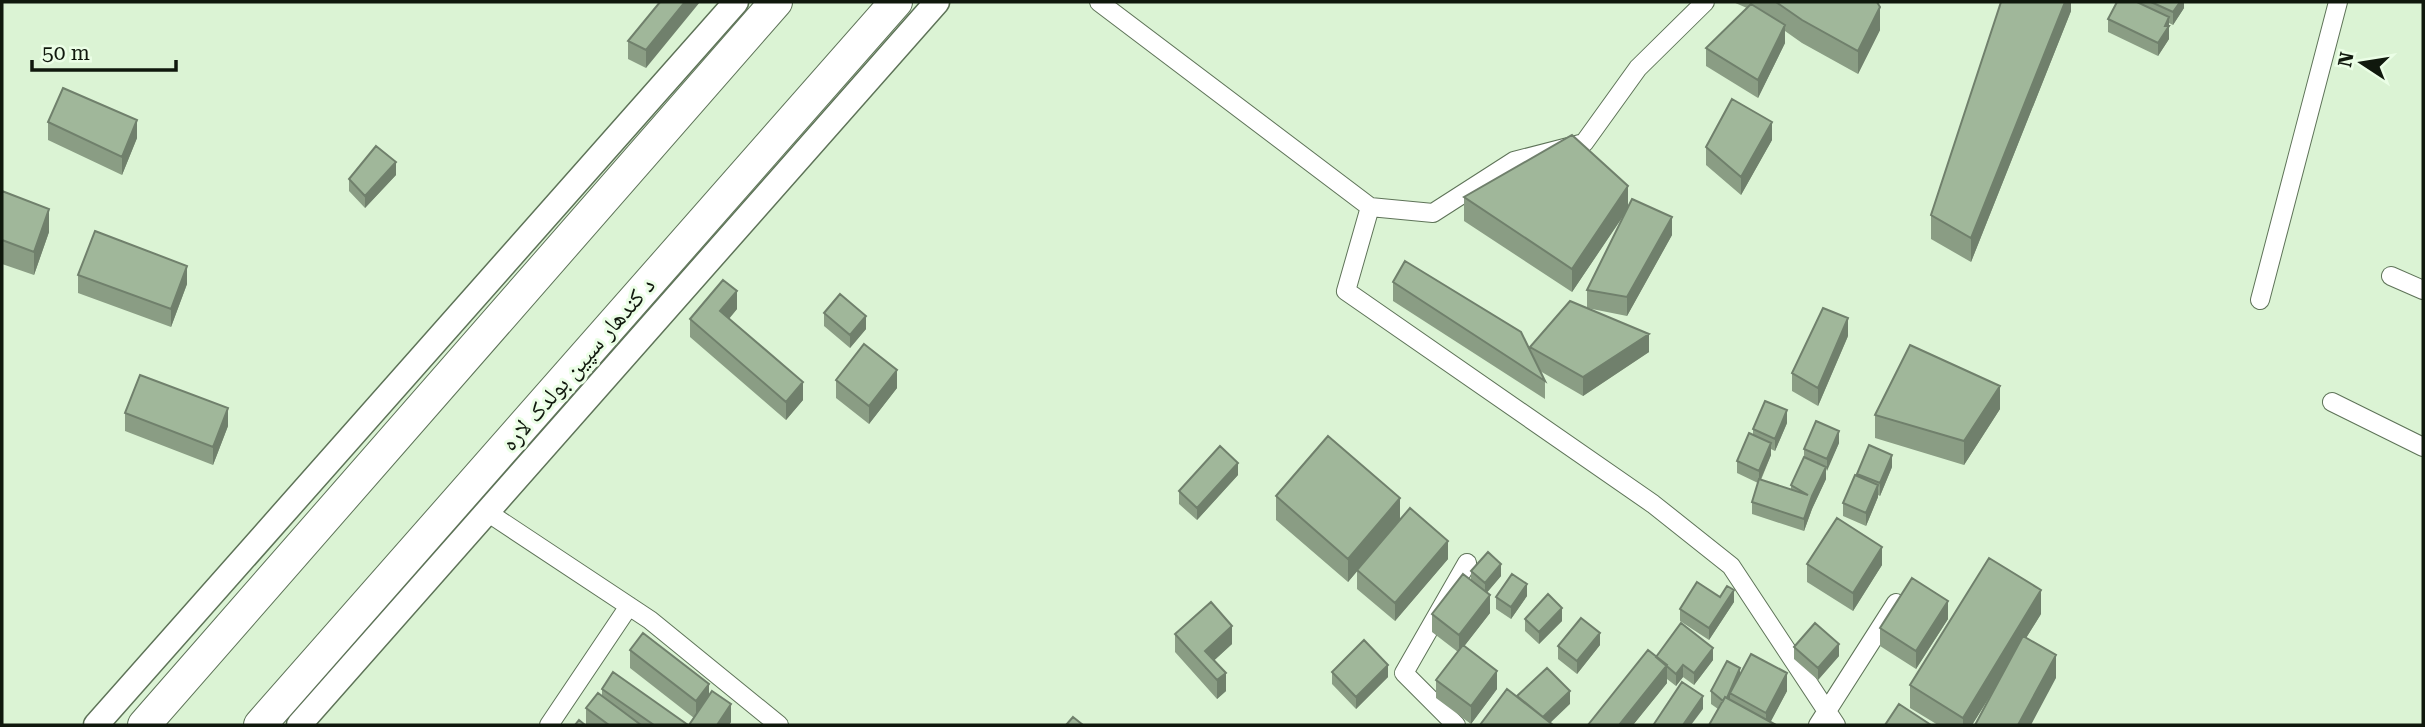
<svg xmlns="http://www.w3.org/2000/svg" width="2425" height="727" font-family="'Roboto Serif','Noto Naskh Arabic',serif">
<rect width="100%" height="100%" fill="#dbf3d4"/>
<g fill="none" stroke-linecap="round" stroke-linejoin="round">
<!-- street casing -->
<g stroke="#5e7358" stroke-width="20">
<path id="street" d="M1099 2 1370 207 1346 291 1653 504 1731 566 1836 725
M1370 207 1433 213 1514 161 1584 143 1638 68 1705 2
M2391 276 2423 290
M2260 300 2338 2
M2332 402 2423 447
M487 512 650 620 779 725
M549 725 629 606
M1456 725 1404 673 1467 563
M1818 725 1896 603"/>
</g>
<!-- secondary casing -->
<g stroke="#5e7358" stroke-width="27">
<path id="secondary" d="M96 725 736 2
M299 725 937 2"/>
</g>
<!-- highway casing -->
<g stroke="#5e7358" stroke-width="34">
<path id="highway" d="M144 725 776 2
M260 725 896 2"/>
</g>
<!-- street -->
<use href="#street" stroke="#fff" stroke-width="18"/>
<!-- secondary -->
<use href="#secondary" stroke="#fff" stroke-width="24"/>
<!-- highway -->
<use href="#highway" stroke="#fff" stroke-width="32"/>
</g>
<!-- wall -->
<path fill="#8a9d84" d="M660 2 646 68 628 59V41Z
M1733 2H1877L1880 30 1858 74 1802 43 1785 31V43L1758 98 1706 66V48L1747 8Z
M2071 2V11L1971 262 1931 239V215Z
M2117 2H2184V8L2173 25 2169 23V39L2158 56 2108 32V19Z
M48 122 137 138 122 175 48 140Z
M1772 140 1741 195 1706 165V147Z
M396 175 365 208 349 191V179Z
M2 191 49 232 34 275 2 264Z
M1464 197 1628 207 1672 235 1627 316 1587 308V290L1625 213 1572 292 1464 221Z
M78 275 187 284 171 327 78 293Z
M1393 282 1530 351V347L1649 352 1583 396 1540 371 1545 381V399L1393 301Z
M737 309 729 319 803 400 786 420 690 337V319Z
M824 313 866 329 850 348 824 326Z
M1848 336 1818 406 1792 391V373Z
M836 380 897 388 869 424 836 398Z
M2000 409 1964 465 1875 438V415Z
M125 413 228 426 213 465 125 431Z
M1787 423 1775 451 1771 449V455L1761 480 1791 490V485L1804 458V449L1839 443 1826 471V479L1812 509 1804 531 1752 514V502L1758 483 1737 473V461L1753 434V429Z
M1892 467 1880 496 1878 495V497L1866 526 1843 516V503L1857 476V474Z
M1238 475 1197 520 1179 504V491Z
M1276 496 1400 521 1448 559 1395 621 1357 589V571L1348 582 1276 520Z
M1807 564 1882 565 1853 611 1807 582Z
M1471 571 1501 576 1487 592 1490 613 1464 646 1497 689 1471 724 1436 698V680L1458 652 1432 632V614L1471 580Z
M1527 596 1511 619 1496 609V597Z
M1720 597 1734 602 1709 640 1680 621V609Z
M2041 614 2026 638 2056 678 1992 693 1972 725H1938L1910 708V685Z
M1525 619 1562 621 1539 644 1525 631Z
M1948 619 1916 669 1880 646V628Z
M1175 634 1232 644 1214 660 1226 691 1217 699 1175 652Z
M1600 645 1577 674 1558 659V646Z
M1794 647 1839 656 1818 680 1794 659Z
M630 650 709 696 731 722 729 725H689L694 718 630 668Z
M1656 657 1713 660 1694 685 1683 677 1676 686 1667 679V683L1633 725H1588Z
M1332 672 1388 677 1356 709 1332 684Z
M1740 675 1787 691 1770 722 1718 709 1711 704V691Z
M602 689 688 725H586V708L602 696Z"/>
<!-- shaded-wall -->
<path fill="#70806c" d="M685 2H700L646 68V50Z
M2065 2H2071V11L1971 262V238Z
M2180 2H2184V8L2173 25V12Z
M1880 7V30L1858 74V51Z
M2169 17V39L2158 56V43Z
M1785 25V43L1758 98V80Z
M137 120V138L122 175V157Z
M1772 122V140L1741 195V177Z
M396 162V175L365 208V196Z
M1628 186V209L1572 292V269Z
M49 209V232L34 275V252Z
M1672 217V235L1627 316V297Z
M187 266V284L171 327V309Z
M737 291V309L720 329V311Z
M866 316V329L850 348V335Z
M1848 318V336L1818 406V388Z
M1649 334V352L1583 396V377Z
M897 370V388L869 424V406Z
M803 382V400L786 420V402Z
M2000 386V409L1964 465V441Z
M228 408V426L213 465V447Z
M1787 410V423L1775 451V439Z
M1839 431V443L1827 471V459Z
M1771 443V455L1759 483V471Z
M1892 455V467L1880 496V483Z
M1238 463V475L1197 520V508Z
M1826 467V479L1812 509 1804 531V519L1812 496Z
M1878 485V497L1866 526V513Z
M1400 498V521L1348 582V559Z
M1448 541V559L1395 621V603Z
M1882 547V565L1853 611V593Z
M1501 564V576L1485 595V583Z
M1527 584V596L1511 619V607Z
M1734 590V602L1709 640V628Z
M2041 590V614L1972 725H1963V718Z
M1490 595V613L1459 653V635Z
M1948 601V619L1916 669V651Z
M1562 608V621L1539 644V632Z
M1232 626V644L1205 669V651Z
M1600 633V645L1577 674V661Z
M1839 644V656L1818 680V668Z
M1713 648V660L1694 685V673Z
M2056 655V678L2031 725H2018Z
M1388 665V677L1356 709V697Z
M1667 665V683L1633 725H1619Z
M1683 665V677L1676 686V674Z
M1740 668V681L1730 693V703L1725 702Z
M1497 671V689L1471 724V706Z
M1226 673V691L1217 699V680Z
M1787 673V691L1769 725H1766V713Z
M709 684V702L696 719V701Z
M1570 691V704L1548 725 1540 720Z
M1703 696V709L1691 725H1683Z
M731 704V722L729 725H717Z"/>
<!-- building -->
<path fill="#a0b79a" stroke="#70806c" stroke-width="2" d="M660 2H685L646 50 628 41Z
M1776 2H1877L1880 7 1858 51 1802 20Z
M2001 2H2065L1971 238 1931 215Z
M2117 2H2137L2169 17 2165 26H2169L2158 43 2108 19Z
M2151 2H2180L2173 12Z
M1751 4 1785 25 1758 80 1706 48Z
M63 88 137 120 122 157 48 122Z
M1732 99 1772 122 1741 177 1706 147Z
M1572 135 1628 186 1572 269 1464 197Z
M376 146 396 162 365 196 349 179Z
M2 191 49 209 34 252 2 240Z
M1632 199 1672 217 1627 297 1587 290Z
M95 231 187 266 171 309 78 275Z
M1405 261 1521 332 1545 381 1393 282Z
M723 280 737 291 720 311 803 382 786 402 690 319Z
M840 294 866 316 850 335 824 313Z
M1570 301 1649 334 1583 377 1530 347Z
M1823 308 1848 318 1818 388 1792 373Z
M864 344 897 370 869 406 836 380Z
M1910 345 2000 386 1964 441 1875 415Z
M140 375 228 408 213 447 125 413Z
M1765 401 1787 410 1775 439 1753 429Z
M1816 421 1839 431 1827 459 1804 449Z
M1749 433 1771 443 1759 471 1737 461Z
M1328 436 1400 498 1348 559 1276 496Z
M1869 445 1892 455 1880 483 1857 474Z
M1220 446 1238 463 1197 508 1179 491Z
M1804 457 1826 467 1812 496 1804 519 1752 502 1759 479 1808 495 1791 485Z
M1855 475 1878 485 1866 513 1843 503Z
M1410 508 1448 541 1395 603 1357 570Z
M1837 518 1882 547 1853 593 1807 564Z
M1488 552 1501 564 1485 583 1471 571Z
M1989 558 2041 590 1963 718 1910 685Z
M1463 574 1490 595 1459 635 1432 614Z
M1512 574 1527 584 1511 607 1496 597Z
M1912 578 1948 601 1916 651 1880 628Z
M1697 582 1720 597 1727 586 1734 590 1709 628 1680 609Z
M1548 594 1562 608 1539 632 1525 619Z
M1211 602 1232 626 1205 651 1226 673 1217 680 1175 634Z
M1581 618 1600 633 1577 661 1558 646Z
M1681 623 1713 648 1694 673 1683 665 1676 674 1656 657Z
M1815 623 1839 644 1818 668 1794 647Z
M643 633 709 684 696 701 630 650Z
M2023 636 2056 655 2018 725H1975Z
M1364 640 1388 665 1356 697 1332 672Z
M1463 645 1497 671 1471 706 1436 680Z
M1648 650 1667 665 1619 725H1588Z
M1751 654 1787 673 1766 713 1730 693Z
M1727 661 1740 668 1727 698 1725 697 1723 701 1711 691Z
M1547 668 1570 691 1543 717 1517 696Z
M613 672 688 725H654L602 689Z
M1682 682 1703 696 1683 725H1655L1654 724Z
M1507 689 1553 725H1480Z
M712 691 731 704 717 725H689Z
M598 693 641 725H609L586 708Z
M1725 697 1776 725H1709Z
M1899 704 1931 725H1885Z
M1073 717 1083 725H1066Z
M579 720 585 725H575Z"/>
<g text-anchor="middle" stroke-width="6" stroke-linejoin="round" paint-order="stroke">
<!-- street labels -->
<g font-size="24" fill="#10180d" stroke="#ebfee6">
<text transform="translate(578 364) rotate(-49)" y="8">د کندهار سپین بولدک لاره</text>
</g>
</g>
<!-- border -->
<rect width="2425" height="727" fill="none" stroke="#10180d" stroke-width="7"/>
<!-- north arrow -->
<g transform="translate(2362 63) rotate(282)" stroke="#ebfee6" stroke-width="5" paint-order="stroke">
<path d="M0-5L12 26L0 18L-12 26Z" fill="#10180d"/>
<text y="-10" font-size="19" font-weight="bold" text-anchor="middle" fill="#10180d">N</text>
</g>
<!-- scale -->
<path d="M32 60v10h144v-10" fill="none" stroke="#10180d" stroke-width="3.5"/>
<text x="42" y="60" font-size="21" fill="#10180d" stroke="#ebfee6" stroke-width="5" paint-order="stroke">50 m</text>
</svg>
